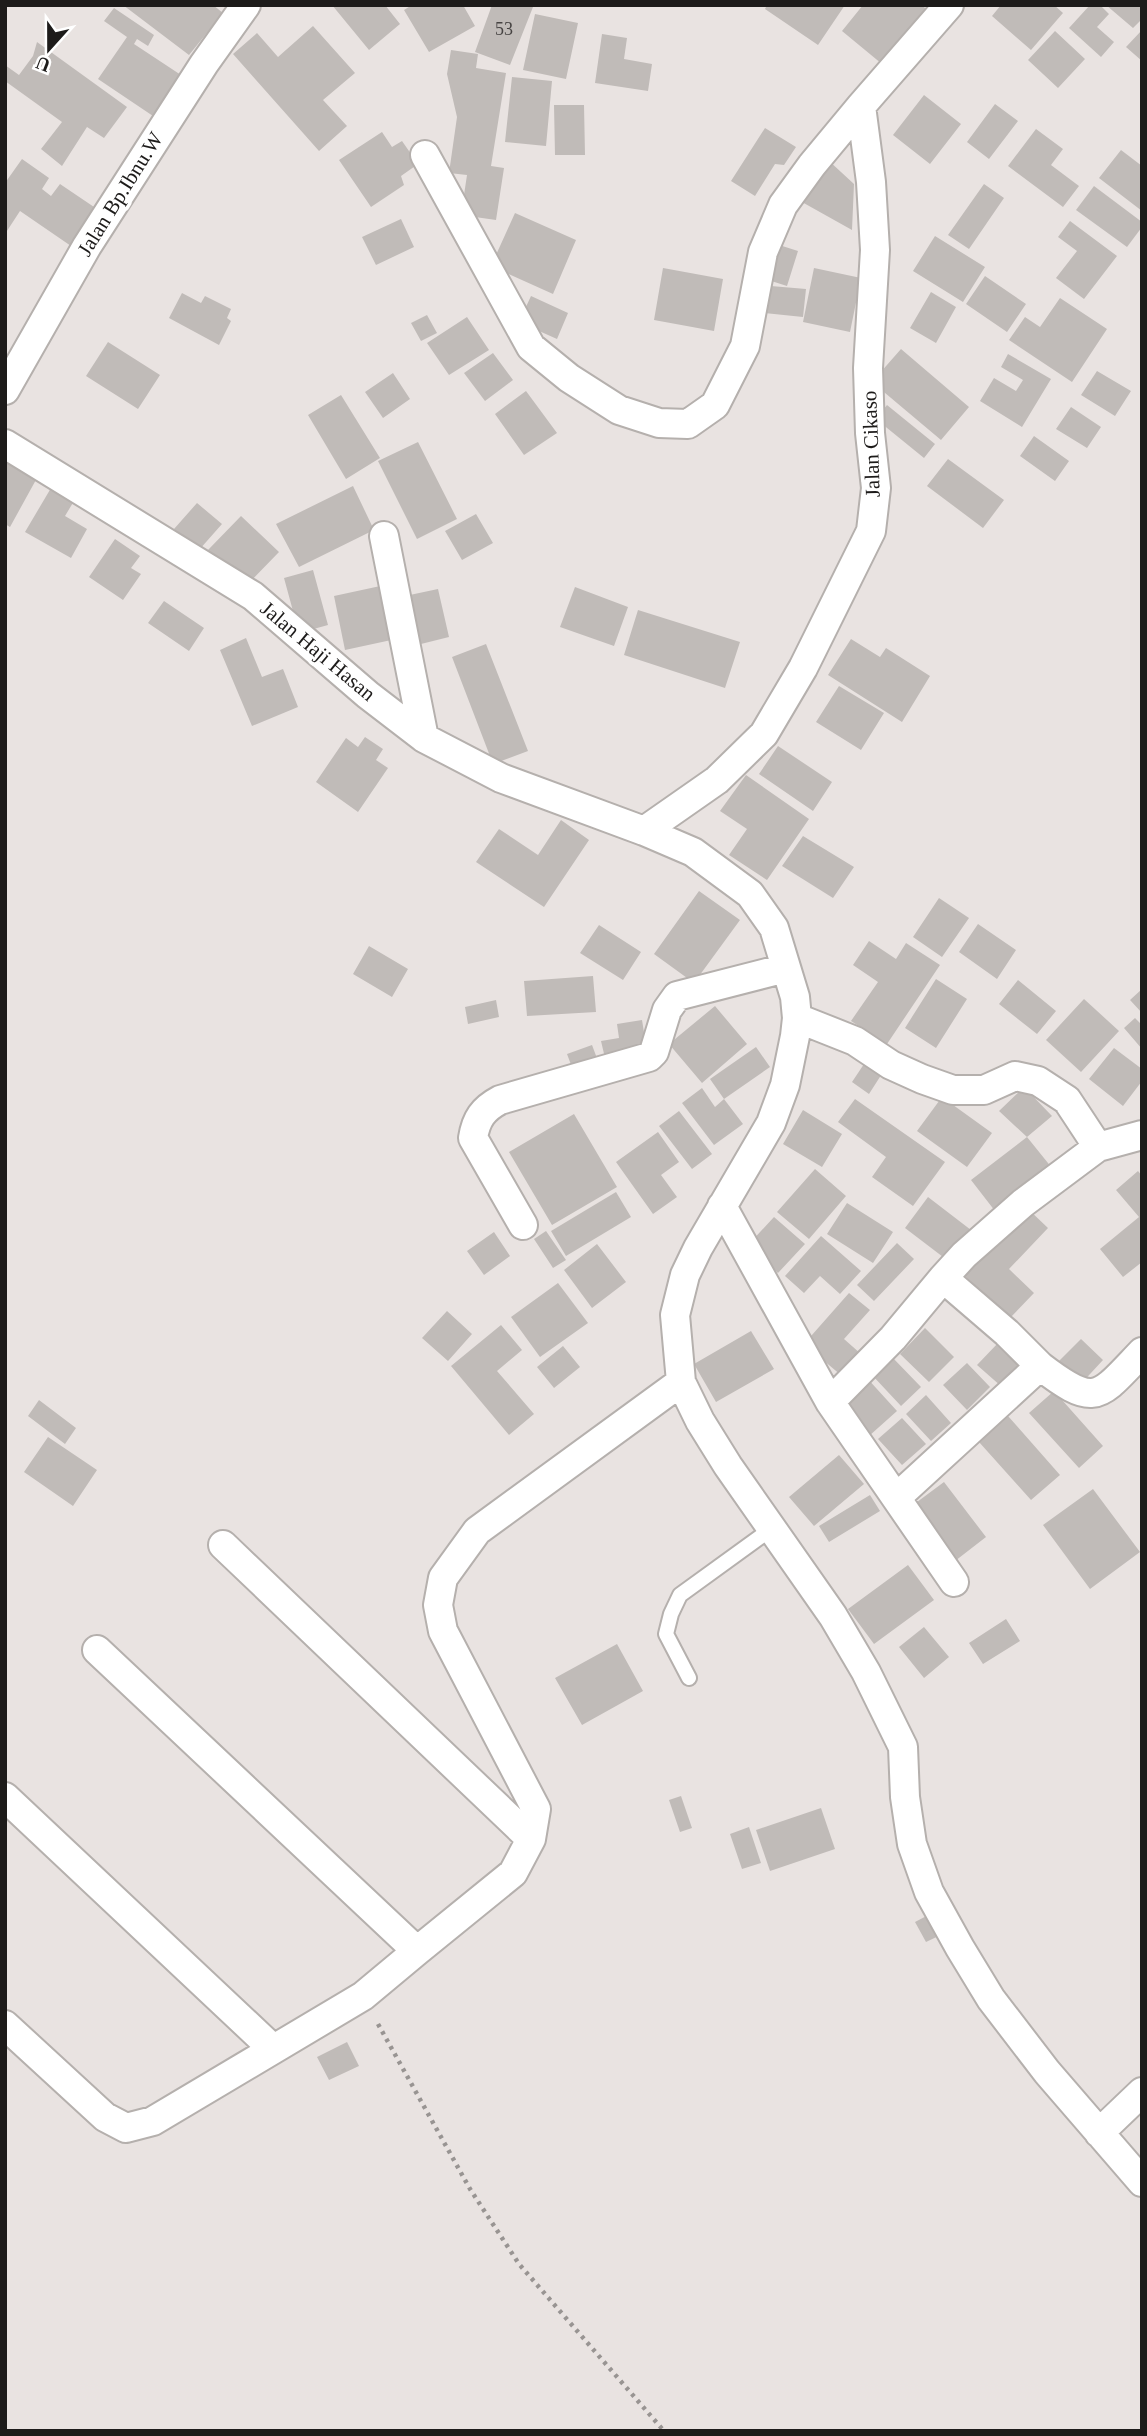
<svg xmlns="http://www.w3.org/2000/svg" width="1147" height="2436" font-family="'Times New Roman',serif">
<rect width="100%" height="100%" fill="#e9e3e1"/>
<!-- building -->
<path fill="#c0bbb8" d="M123 5H213L223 13 189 55Z
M332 5H385L400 24 369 50Z
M412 5H463L475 26 429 52 404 10Z
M492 5 533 7 510 65 475 52Z
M767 5H845L818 45 765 9Z
M863 5H922L927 10 882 64 842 31Z
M1001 5H1054L1063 13 1031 50 992 16Z
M1090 5H1100L1109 14 1097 27 1114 42 1101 57 1069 28Z
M1106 5H1142V19L1133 28Z
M114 8 154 35 148 46 137 39 134 44 181 75 153 116 98 79 127 37 104 21Z
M535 14 578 23 566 79 523 70Z
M313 26 355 73 323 100 347 126 319 151 233 54 257 33 278 57Z
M1142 30V61L1126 47Z
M1055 31 1085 59 1058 88 1028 60Z
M602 34 627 38 624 59 652 64 648 91 595 83Z
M37 42 127 107 104 138 87 127 62 166 41 149 62 122 5 81V65L19 75 33 56Z
M451 50 478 54 476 68 506 73 491 166 504 168 496 220 461 215 467 175 449 173 457 117 447 74Z
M512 77 552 81 546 146 505 142Z
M924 95 961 124 930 164 893 135Z
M995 104 1018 121 989 159 967 142Z
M554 105H584L585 155H555Z
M765 128 796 147 784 165 775 164 755 196 731 181Z
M1036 129 1063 149 1051 165 1079 186 1063 207 1008 166Z
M382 132 392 147 402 141 418 164 401 176 404 185 371 207 339 160Z
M1121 150 1142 166V211L1099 178Z
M22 159 49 178 42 189 51 196 60 184 97 209 71 246 20 211 5 234V183Z
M828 160 854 184 852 230 793 197Z
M984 184 1004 198 969 249 948 235Z
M1094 186 1142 222V227L1127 247 1076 210Z
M515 213 576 240 553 294 491 266Z
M401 219 414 247 376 265 362 237Z
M1070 221 1117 256 1084 299 1056 278 1077 251 1058 237Z
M935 236 985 267 963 302 913 271Z
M776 244 798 251 787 286 765 279Z
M663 268 723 279 714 331 654 320Z
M814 268 861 278 850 332 803 322Z
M985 276 1026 304 1007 332 966 304Z
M760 285 806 289 803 317 756 312Z
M931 292 956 307 936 343 910 328Z
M182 293 201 303 205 296 231 309 227 318 231 321 219 345 169 318Z
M531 296 568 313 557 339 519 322Z
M1060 298 1107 329 1072 382 1009 340 1025 317 1040 327Z
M427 315 437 333 421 341 411 323Z
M467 317 489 350 449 375 427 343Z
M108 342 160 375 138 409 86 376Z
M901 349 969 407 941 440 872 382Z
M493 353 513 380 485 401 464 373Z
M1008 354 1051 379 1022 427 980 401 994 378 1016 391 1023 380 1001 367Z
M1097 371 1131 391 1115 416 1081 395Z
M393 373 410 399 383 418 365 392Z
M526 391 557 433 524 455 495 414Z
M341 395 380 458 346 479 308 415Z
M887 405 935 444 924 458 876 419Z
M1071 407 1101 427 1087 448 1056 429Z
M1034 436 1069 461 1055 481 1020 456Z
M418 442 457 519 417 539 378 461Z
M948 459 1004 500 983 528 927 486Z
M5 461 37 478 10 527 5 524Z
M353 486 374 530 299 567 276 524Z
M51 488 74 501 65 516 87 529 71 558 25 532Z
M197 503 222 524 199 550 174 529Z
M476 514 493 543 462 560 445 531Z
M241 516 279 552 246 586 208 550Z
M115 539 140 556 131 568 141 574 123 600 89 577Z
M313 570 328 625 299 633 284 578Z
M385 585 396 639 345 650 334 596Z
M575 587 628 607 614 646 560 627Z
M438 589 449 637 417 645 405 596Z
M164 601 204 628 189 651 148 623Z
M638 610 740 642 725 688 624 655Z
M246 638 262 677 283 669 298 707 252 726 220 650Z
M851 639 880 657 886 648 930 676 902 722 828 675Z
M486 644 528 751 493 764 452 657Z
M839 686 884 713 861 750 816 722Z
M365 737 383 749 376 760 388 768 358 812 316 782 346 738 358 747Z
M778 746 832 782 813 811 759 774Z
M746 775 809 819 767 880 729 855 747 829 720 811Z
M561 820 589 840 544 907 476 862 499 829 538 855Z
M803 836 854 867 833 898 782 866Z
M699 891 740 920 694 983 654 954Z
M939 898 969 918 942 957 913 937Z
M978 924 1016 950 997 979 959 952Z
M599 925 641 952 623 980 580 953Z
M869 941 896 959 906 943 940 965 887 1044 851 1021 878 982 853 965Z
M369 946 408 969 392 997 353 974Z
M593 976 596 1012 527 1016 524 981Z
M936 979 967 999 936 1048 905 1028Z
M1018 980 1056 1011 1037 1034 999 1004Z
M1142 989V1013L1130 1000Z
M1084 999 1119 1031 1081 1072 1046 1040Z
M496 1000 499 1017 468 1024 465 1007Z
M715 1006 747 1044 702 1083 669 1044Z
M1135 1018 1142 1025V1049L1124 1028Z
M642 1020 647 1051 605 1058 601 1041 619 1038 617 1024Z
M592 1045 598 1061 573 1070 567 1054Z
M756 1047 770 1067 724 1099 710 1079Z
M1114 1048 1142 1069V1081L1123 1106 1089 1079Z
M868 1058 885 1069 869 1094 852 1082Z
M1024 1087 1052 1116 1027 1137 999 1111Z
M702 1088 715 1107 724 1099 743 1124 714 1145 682 1103Z
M942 1097 992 1133 967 1167 917 1131Z
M855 1099 945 1162 913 1206 872 1177 886 1157 838 1122Z
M803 1110 842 1134 822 1167 783 1144Z
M679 1111 712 1154 692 1169 659 1126Z
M574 1114 617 1187 552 1225 509 1152Z
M658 1132 679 1162 661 1175 677 1197 653 1214 616 1162Z
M1027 1137 1052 1168 995 1211 971 1180Z
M815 1169 846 1196 809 1239 777 1212Z
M1138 1171 1142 1176V1262L1123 1277 1100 1249 1139 1217 1116 1190Z
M616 1192 631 1217 566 1256 551 1231Z
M928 1197 971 1230 947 1260 905 1228Z
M847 1203 893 1232 873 1263 827 1234Z
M1027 1208 1048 1228 1009 1269 1034 1293 1010 1318 963 1274Z
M774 1217 805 1244 778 1273 748 1245Z
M546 1231 566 1260 553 1268 534 1239Z
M494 1232 510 1256 484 1275 467 1251Z
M821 1236 861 1271 840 1294 820 1276 804 1293 785 1276Z
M897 1243 914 1259 874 1301 857 1285Z
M597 1244 626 1282 592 1308 564 1270Z
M558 1283 588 1323 540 1357 511 1317Z
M849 1293 870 1310 844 1339 861 1354 842 1376 804 1344Z
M447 1311 472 1334 448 1361 422 1338Z
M501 1325 522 1350 497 1371 534 1414 509 1435 451 1366Z
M925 1328 954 1357 929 1382 900 1354Z
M751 1331 774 1369 716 1402 694 1364Z
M1081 1339 1103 1360 1078 1387 1055 1365Z
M999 1342 1023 1364 1002 1387 977 1365Z
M563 1346 580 1367 554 1388 537 1367Z
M892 1357 921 1387 901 1406 872 1375Z
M967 1363 990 1387 967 1410 943 1385Z
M866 1377 897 1411 869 1436 838 1402Z
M1054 1391 1103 1446 1079 1468 1029 1413Z
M926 1395 951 1423 931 1441 906 1414Z
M39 1400 76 1428 65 1444 28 1416Z
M1008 1416 1060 1475 1031 1500 979 1442Z
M902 1418 926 1444 902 1465 878 1439Z
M48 1437 97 1470 73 1506 24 1472Z
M839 1455 864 1484 814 1526 789 1497Z
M944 1482 986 1537 955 1561 913 1505Z
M1093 1489 1140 1552 1090 1589 1043 1525Z
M870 1495 880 1511 829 1542 819 1526Z
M908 1565 934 1600 874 1644 848 1609Z
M1006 1619 1020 1641 983 1664 969 1643Z
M924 1627 949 1657 924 1678 899 1647Z
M617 1644 643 1691 582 1725 555 1678Z
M681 1796 692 1828 680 1832 669 1800Z
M821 1808 835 1849 770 1871 756 1830Z
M749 1827 761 1863 742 1869 730 1834Z
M936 1911 947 1932 926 1942 915 1922Z
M347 2042 359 2066 329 2080 317 2057Z"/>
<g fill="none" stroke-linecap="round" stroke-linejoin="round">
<!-- lane casing -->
<g stroke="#b5b0ad" stroke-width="18">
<path id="lane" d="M689 1678 666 1634 671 1614 680 1595 771 1529"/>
</g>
<!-- street casing -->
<g stroke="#b5b0ad" stroke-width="32">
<path id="street" d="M425 155 531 347 569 378 619 410 659 423 688 424 715 405 745 346 763 252 783 205 812 165 861 106
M5 390 87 246 204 64 246 5
M5 444 253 596 368 695 424 738 501 778 644 831 693 852 750 894 774 928 795 997 797 1018 795 1036 785 1085 771 1123 698 1248 685 1275 675 1315 681 1382 700 1421 728 1466 833 1616 866 1672 903 1747 905 1797 912 1844 929 1892 960 1948 991 1999 1047 2072 1142 2182
M384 536 424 738
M644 831 717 780 764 734 803 668 871 531 876 488 870 433 868 368 875 250 871 182 861 106 949 5
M797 1018 855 1041 891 1065 922 1079 953 1090H984L1015 1076 1038 1081 1067 1100 1098 1147
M722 1206 830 1402 954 1582
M523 1225 473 1138C476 1119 483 1109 500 1100L649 1057 654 1052 667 1010 677 996 786 968
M1040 1366C1096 1409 1098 1398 1142 1352
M830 1402 893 1338 943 1278
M896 1498 1040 1366 1007 1333 943 1278 964 1255 1023 1203 1098 1147 1142 1135
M223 1545 531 1839
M97 1650 417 1951
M5 1797 272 2048
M5 2025 105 2117 126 2128 153 2121 363 1996 417 1951 513 1873 531 1839 536 1809 443 1631 438 1605 443 1578 477 1531 681 1382
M1099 2133 1142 2092"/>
</g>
<!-- path -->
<path stroke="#989492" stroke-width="4.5" stroke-dasharray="3.5 5" stroke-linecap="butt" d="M378 2024 470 2189 519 2264 664 2431"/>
<!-- lane -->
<use href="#lane" stroke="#fff" stroke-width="14"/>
<!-- street -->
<use href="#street" stroke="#fff" stroke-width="28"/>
</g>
<g text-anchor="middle" stroke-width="7" stroke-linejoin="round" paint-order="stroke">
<!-- number labels -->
<g font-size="18" fill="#464342">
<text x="504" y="35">53</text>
</g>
<!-- street labels -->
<g font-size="21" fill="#1d1b1a" stroke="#fff">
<text transform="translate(120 194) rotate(-58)" y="7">Jalan Bp.Ibnu.W</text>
<text transform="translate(871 444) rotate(-92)" y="7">Jalan Cikaso</text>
<text transform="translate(318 651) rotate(40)" y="7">Jalan Haji Hasan</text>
</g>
</g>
<!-- border -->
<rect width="1147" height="2436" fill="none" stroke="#1d1b1a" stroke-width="14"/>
<!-- north arrow -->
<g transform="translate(49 49) rotate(201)" stroke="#ffffff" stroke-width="5" paint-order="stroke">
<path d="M0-5L12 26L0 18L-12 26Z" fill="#1d1b1a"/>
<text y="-10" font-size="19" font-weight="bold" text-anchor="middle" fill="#1d1b1a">U</text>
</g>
</svg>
